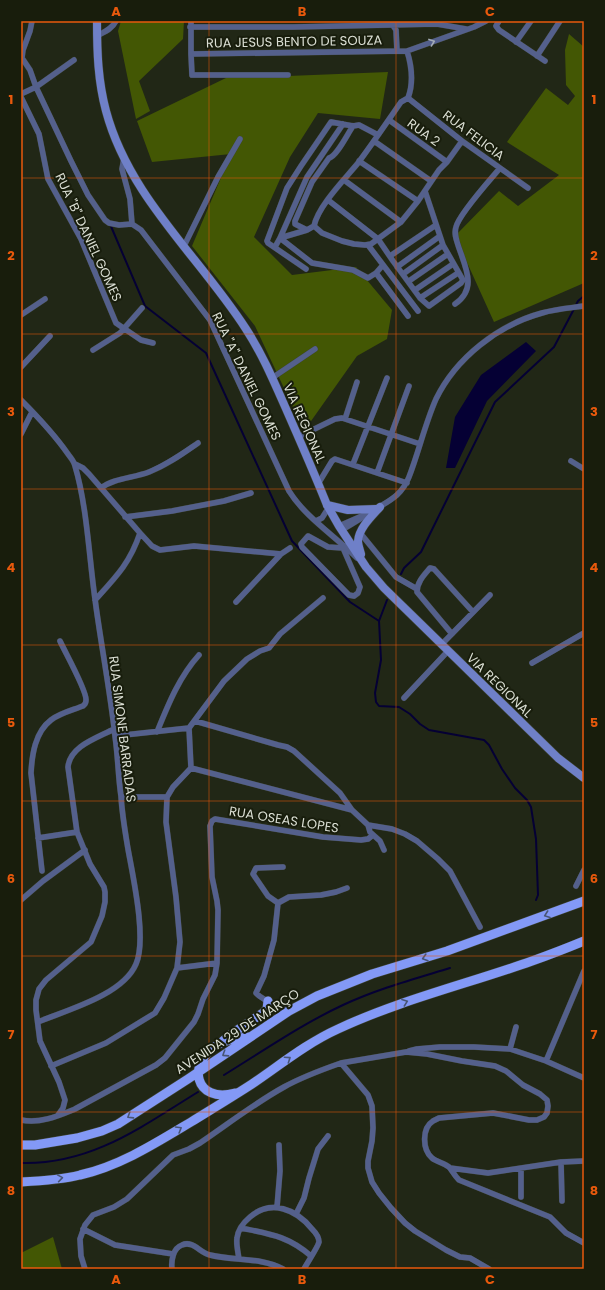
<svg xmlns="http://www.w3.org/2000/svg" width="605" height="1290" font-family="Poppins,sans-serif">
<rect width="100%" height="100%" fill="#212716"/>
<!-- forest -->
<path fill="#435704" d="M121 21H184L183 39 139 81 150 111 136 119 118 31Z
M569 34 584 47V283L494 322 455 236 499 191 518 206 559 175 507 142 546 88 568 105 575 96 566 85 565 50Z
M388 72 380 119 318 113 290 157 254 237 292 275 356 267 392 310 387 339 357 356 304 431 255 326 192 246 231 154 152 162 137 121 228 77 288 76Z
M53 1237 62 1269H21V1253Z"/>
<!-- water -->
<path fill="#050034" d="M526 342 536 351 487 401 455 468H446L455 417 481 375Z"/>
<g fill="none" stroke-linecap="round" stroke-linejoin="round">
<!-- stream -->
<path stroke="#050034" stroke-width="2" d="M110 224 145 306 206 353 292 541 350 602 379 621
M576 305 578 301 584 296
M401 574 404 568 421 552 495 402 554 347 574 309
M387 600 379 621 381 660 375 693 376 702 379 706 399 707 410 714 420 724 429 730 484 740 489 745 502 769 515 788 527 800 531 807 536 839 538 895 536 900
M224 1075C263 1051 302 1024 343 1005 377 989 414 979 450 968
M21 1163C91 1165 141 1127 198 1092"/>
<!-- minor casing -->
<g stroke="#3f4434" stroke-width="6">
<path id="minor" d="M32 21 30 31 23 50 22 58 30 70 36 87 71 161 88 195 105 220 109 223 119 225 132 224
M191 21V54L192 75H288
M499 21 496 26 499 30 545 61
M392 24 396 30 397 51
M190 27H293L437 24 466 29
M97 36C104 32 112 29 116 21
M516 42 531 21
M191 54 407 51 474 27 486 21
M537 56 560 21
M21 94 36 87 74 60
M21 97 39 134 48 179 81 239 116 323 141 340 153 343
M408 98 462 141 528 188
M389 120 447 162
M374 141 431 181
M124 158 122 169 130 199 132 224 141 230 210 320 289 491C306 518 334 535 357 558
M359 161 418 201
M344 180 401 222
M328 200 378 239 393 261 420 298 429 306 461 283 463 280 443 245 425 191
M314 226C318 206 345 179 358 163 373 143 387 122 401 102L408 98C414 82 412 67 407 51
M314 226 322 233 342 241 354 244 365 245 371 244 401 222 418 201 439 170 447 162 462 141
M307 230 295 224V221L312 182 329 158C337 156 348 133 353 126
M280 238 307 177 343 124
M280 238 312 263 353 270 368 278 376 273 383 265
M368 245 418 311
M184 246 218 177 240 139
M275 247 280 238 307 230 314 226
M390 256 436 225
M397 267 440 236
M306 269 268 243 267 241 287 188 301 166 331 122 353 126 359 125 378 135
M376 273 408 316
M403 274 443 245
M409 281 448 254
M415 290 453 264
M420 298 458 273
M455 304C478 288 465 267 458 245 456 239 454 233 456 227 459 214 490 180 500 168
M21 315 45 299
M93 350 120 333 142 308
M21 367 50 336
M272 378 315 349
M21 400C38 417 54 434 68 454 70 457 74 461 75 466 87 506 89 557 95 599 101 645 110 690 115 736 118 756 118 776 121 796 122 814 125 831 128 849 133 877 147 939 136 964 123 995 67 1010 38 1022
M345 419 357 382
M21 434 32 412
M298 437 335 419 342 418 420 444
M571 461 584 469
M75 464 83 468 89 474 140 533C130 563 116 577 95 600
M353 464 387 378
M377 473 409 386
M318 484 332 461 335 459 407 483
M101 488C114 478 134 478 149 472 167 465 182 454 198 443
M125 517 172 511 224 501 251 493
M316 521 322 518 329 507
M339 526 364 515
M342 530C352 524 362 518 371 512 388 501 401 497 409 477 419 451 425 424 436 399 456 358 498 325 542 313 556 309 570 308 584 306
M140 533 152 546 160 550 194 546 281 554
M361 534 396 577 417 589
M343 548 328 547 308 536 301 544 302 547 345 591 349 595 354 596 358 593 360 587 343 548 345 546
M236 602 281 554 290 548
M452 634 417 592C417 582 424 575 430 568L434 569 473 612
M441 645 490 595
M532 663 584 633
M404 698 448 651
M195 721 278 745 287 747 294 751 340 793 352 810 368 825 370 832 380 841 384 850
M157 732C168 705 179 677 199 655
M115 736 189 728
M191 768 189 728 224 681 247 659 260 651 269 648 280 634 323 598
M121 797H167
M368 825 392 829 405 834 417 841 438 859 450 871 480 927
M38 838 77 832
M42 871 31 773C32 755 35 732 51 720 60 713 73 710 83 706 85 704 86 704 86 700 87 691 65 652 60 641
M576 886 584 870
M21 900 43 881 85 850
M278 903 274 940 264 976 256 993C263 1001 279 1006 289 1011
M278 903 268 896 253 874 256 868 283 867
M278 903 289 897 321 895 336 892 347 888
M177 968 217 963
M510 1049 516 1027
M409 1051 417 1049 440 1047H474L510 1049 546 1061 584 1078
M546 1061 584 971
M341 1063 406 1052 427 1054 462 1061 495 1066 506 1071 523 1085 540 1094 547 1100 548 1106 547 1113 544 1117 537 1120H529L493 1113 439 1118C437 1119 435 1120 433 1121 422 1128 422 1149 432 1158 437 1162 444 1163 449 1167 452 1170 454 1175 459 1180L550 1217 566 1233 584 1243
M51 1066 106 1043 155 1013 164 998 177 968 180 942 176 897 166 822 167 797 173 787 191 768 352 810
M58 1115 63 1108 65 1100 59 1082 40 1041 36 1010V1000L39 989 46 980 91 942 102 916 105 902V892L104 887 90 864 77 832 68 767C70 746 97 738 114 729
M21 1120C40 1124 58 1116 75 1109L156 1065 165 1058 194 1022 198 1014 203 999 215 975 217 963 218 910 217 901 212 877 210 826 212 821 215 819 323 837 361 840 368 839 373 835
M561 1162 562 1201
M450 1168 488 1173 561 1162 584 1161
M521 1169V1197
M277 1207 280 1171 279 1145
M296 1214 304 1198 309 1178 318 1149 328 1136
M241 1228C270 1234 288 1236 311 1256
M83 1229 115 1245 173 1254
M239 1259C238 1252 236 1244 237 1238 238 1230 244 1222 250 1217 271 1199 296 1209 312 1229 315 1232 319 1237 319 1242 318 1247 307 1263 304 1269
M85 1269 81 1256 80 1239 85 1225 93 1215 114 1207 127 1199 173 1155 189 1149 200 1143C228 1124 255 1103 284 1087 302 1077 321 1070 341 1063L368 1095 372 1106 373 1128 372 1141 368 1161V1168L372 1182 379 1193 391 1208 405 1223 415 1231 446 1250 460 1257 470 1258 489 1269
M172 1269C171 1261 173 1248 182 1245 193 1240 200 1253 210 1255 234 1261 261 1257 283 1269"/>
</g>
<!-- secondary casing -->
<g stroke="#3f4434" stroke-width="9">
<path id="secondary" d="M97 21C97 52 98 81 106 111 129 197 199 256 246 329 261 352 272 377 283 402 298 436 313 470 327 505L339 526 366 567 384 588 558 758 584 778
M327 505 348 510 376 509
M361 554C360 550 358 545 358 541 359 528 372 516 380 507"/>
</g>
<!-- primary casing -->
<g stroke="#3f4434" stroke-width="10">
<path id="primary" d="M223 1041 230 1035 263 1013 267 1009 268 1001
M235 1093C195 1104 185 1063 219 1044 228 1039 239 1038 249 1037
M21 1145H35L77 1138 102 1131 118 1124 188 1079 289 1011 317 996 372 974 447 951 584 901
M21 1182C41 1181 60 1180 80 1175 120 1166 156 1143 191 1122 212 1109 232 1097 252 1084 280 1065 307 1043 338 1029 400 1000 467 984 532 961 549 955 567 948 584 941"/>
</g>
<!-- minor -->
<use href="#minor" stroke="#54608c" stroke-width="5.5"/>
<!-- secondary -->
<use href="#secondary" stroke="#6f80c8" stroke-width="8"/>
<!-- primary -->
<use href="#primary" stroke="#8399f6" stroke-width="9"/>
</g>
<!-- one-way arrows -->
<defs><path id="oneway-chevron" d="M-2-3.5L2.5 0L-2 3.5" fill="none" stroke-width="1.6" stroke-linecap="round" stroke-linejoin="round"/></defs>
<use stroke="#a4acb7" href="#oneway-chevron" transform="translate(432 42) rotate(-20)"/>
<g stroke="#485575">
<use href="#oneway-chevron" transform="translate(547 915) rotate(160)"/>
<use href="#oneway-chevron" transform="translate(425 958) rotate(163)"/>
<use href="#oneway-chevron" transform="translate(405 1002) rotate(-20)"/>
<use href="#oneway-chevron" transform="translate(225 1054) rotate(147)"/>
<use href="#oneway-chevron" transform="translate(288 1059) rotate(-34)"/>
<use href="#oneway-chevron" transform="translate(130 1116) rotate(148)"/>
<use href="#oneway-chevron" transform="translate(179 1129) rotate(-31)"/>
<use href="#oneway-chevron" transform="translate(60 1178) rotate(-9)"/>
</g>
<!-- grid -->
<path fill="none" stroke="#e8590c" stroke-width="1" stroke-opacity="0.55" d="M209 21V1269M396 21V1269M21 178H584M21 334H584M21 489H584M21 645H584M21 801H584M21 956H584M21 1112H584"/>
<g text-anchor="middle" stroke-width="4" stroke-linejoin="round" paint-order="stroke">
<!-- street labels -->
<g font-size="13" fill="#daded3" stroke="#181d0c">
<text transform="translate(294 41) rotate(-1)" y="5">RUA JESUS BENTO DE SOUZA</text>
<text transform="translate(424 132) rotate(36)" y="5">RUA 2</text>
<text transform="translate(474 135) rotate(37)" y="5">RUA FELICIA</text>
<text transform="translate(89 237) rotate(65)" y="5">RUA "B" DANIEL GOMES</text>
<text transform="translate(247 376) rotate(64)" y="5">RUA "A" DANIEL GOMES</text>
<text transform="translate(305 423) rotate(66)" y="5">VIA REGIONAL</text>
<text transform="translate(500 685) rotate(44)" y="5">VIA REGIONAL</text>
<text transform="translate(123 729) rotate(83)" y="5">RUA SIMONE BARRADAS</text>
<text transform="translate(284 819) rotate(9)" y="5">RUA OSEAS LOPES</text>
<text transform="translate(237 1031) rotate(-33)" y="5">AVENIDA 29 DE MARÇO</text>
</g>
</g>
<!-- border -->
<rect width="605" height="1290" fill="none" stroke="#181d0c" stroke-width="44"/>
<rect x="22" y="22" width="561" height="1246" fill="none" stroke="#e8590c" stroke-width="1.5"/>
<g font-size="13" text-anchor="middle" font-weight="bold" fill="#e8590c">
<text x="116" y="16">A</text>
<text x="302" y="16">B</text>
<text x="490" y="16">C</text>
<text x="11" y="104">1</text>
<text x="594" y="104">1</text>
<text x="11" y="260">2</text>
<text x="594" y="260">2</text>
<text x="11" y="416">3</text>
<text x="594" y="416">3</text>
<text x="11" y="572">4</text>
<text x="594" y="572">4</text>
<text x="11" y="727">5</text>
<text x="594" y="727">5</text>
<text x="11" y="883">6</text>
<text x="594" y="883">6</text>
<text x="11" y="1039">7</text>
<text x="594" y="1039">7</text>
<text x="11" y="1195">8</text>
<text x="594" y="1195">8</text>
<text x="116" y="1284">A</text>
<text x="302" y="1284">B</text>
<text x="490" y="1284">C</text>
</g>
</svg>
